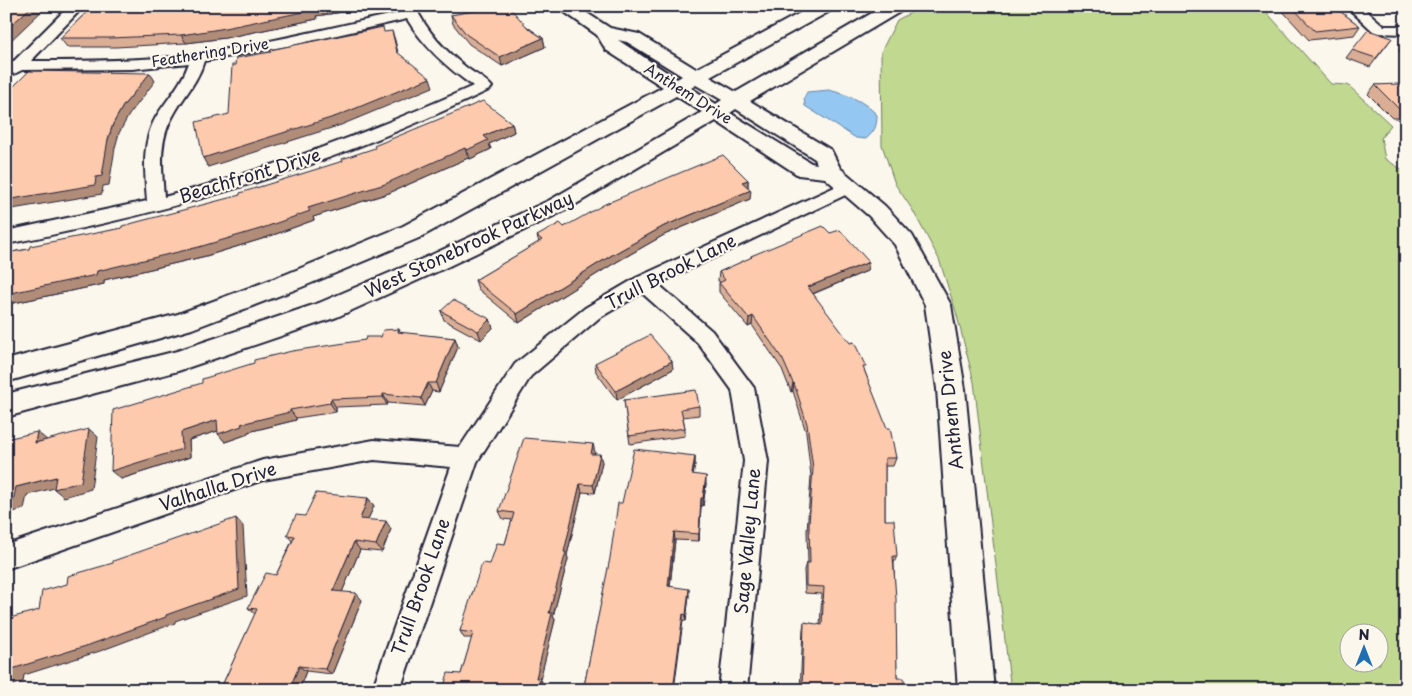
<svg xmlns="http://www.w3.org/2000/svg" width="1412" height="696" font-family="'Playpen Sans',sans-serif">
<rect width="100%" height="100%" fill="#fbf7ec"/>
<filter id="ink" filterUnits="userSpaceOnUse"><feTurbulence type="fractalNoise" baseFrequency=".02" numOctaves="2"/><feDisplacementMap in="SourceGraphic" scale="10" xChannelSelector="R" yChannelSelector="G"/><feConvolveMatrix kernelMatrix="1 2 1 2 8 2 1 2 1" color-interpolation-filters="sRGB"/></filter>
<g filter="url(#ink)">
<!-- green -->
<path fill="#c0d88f" stroke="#717d65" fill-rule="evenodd" d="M924 6H1261L1331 84 1348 85 1391 125 1381 138 1385 159 1406 172V690H1011L974 382 956 312 939 259 912 209 895 184 882 145 881 52 897 20ZM1350 634H1380V664H1350Z"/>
<!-- water -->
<path fill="#94c7f1" stroke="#6685a8" d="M829 90C848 95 863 100 877 115 877 126 875 131 866 139L856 138 805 106 804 98 807 92Z"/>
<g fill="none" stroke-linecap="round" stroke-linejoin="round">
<!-- minor casing -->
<g stroke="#22223b" stroke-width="4">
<path id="minor" d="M69 6H84L31 61C78 61 125 61 172 57 250 48 327 28 404 12L401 6H415C427 32 445 51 467 68 475 74 486 79 492 87L489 90C432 117 374 142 314 163 213 198 111 224 6 244V231L147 201C145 172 141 143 156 117 167 99 182 84 189 63L132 69 22 70 14 74 6 70V60L14 61ZM407 19C424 47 446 67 473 86 373 131 271 169 164 197 162 169 158 141 173 116 183 97 198 82 204 61L293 45Z
M1346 6H1361L1384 26H1406V34L1375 33Z
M850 180 856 182 859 186 856 190 658 284 712 331 754 388 768 461 747 690H719L744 461 732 390 698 343 642 293 599 318 531 376 477 462 400 690H372L451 467 374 460 263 480 6 569V545L263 460 374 440 460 447 515 364 585 308 636 278Z"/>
</g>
<!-- tertiary casing -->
<g stroke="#22223b" stroke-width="4">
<path id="tertiary" d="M556 6H576L610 28 639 34 696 69 813 6H834L832 10 710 77 736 92 884 6H905L903 10 750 101 831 150 840 168 885 206 912 235 951 305 965 389 994 690H958L937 389 925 305 895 245 869 216 825 178 798 175 716 121 566 210 445 268 337 317 178 371 6 417V394L177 351 319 303 429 256 550 200 702 112 676 96 419 238 302 287 192 329 6 382V360L178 314 284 275 403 226 663 87 606 50 597 35ZM618 40 627 42 682 76 677 79ZM696 85 722 100 716 104 691 88ZM736 109 815 159 817 164 811 163 730 113Z"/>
</g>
<!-- minor -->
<use href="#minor" fill="#fbf7ec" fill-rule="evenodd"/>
<!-- tertiary -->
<use href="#tertiary" fill="#fbf7ec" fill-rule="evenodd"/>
</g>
<!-- wall -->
<path fill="#daae95" stroke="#22223b" d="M93 6H376V7L316 16 317 19 225 38 186 43 116 47H67L60 38Z
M700 6H726L725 11 706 10V7Z
M1278 6H1333L1360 26 1354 35 1309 40Z
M1384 6H1406V11L1401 12 1398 9 1388 10Z
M502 9 543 38 545 47 502 66 469 44 453 24 451 15Z
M1392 38 1370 67 1346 58 1352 50Z
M1405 42H1406V59L1399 51Z
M1375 85 1406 86V124L1400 118H1392L1368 94Z
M512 123 514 132 489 144 491 149 470 159 468 158 389 193 313 217 314 220 265 238 206 256 104 280V284L9 304 8 308H6V253L29 249 122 228Z
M748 180V188L750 199 664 235 613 264 519 323 478 289 475 280 539 242 537 236 564 227Z
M830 233 869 262 867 271 813 294 865 372 896 458 893 466H885V520L897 556 894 563 897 678 904 690H800L803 629 804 622 820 625 822 594 805 593 804 570 806 563H808L807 531 811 476 806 432 793 391 791 392 782 369 752 325 748 327 719 292V283L720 282 718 281 719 272 751 258V256Z
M441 311 490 319 493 328 481 340 444 320Z
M399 329 401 333 455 338 458 347 439 392 432 391 425 406 388 403 387 405 336 407V412L296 418V420L248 432V434L225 442 218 431 189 440 190 457 121 479 365 340 381 337Z
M595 363 673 369 617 400 596 372Z
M624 400 699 406V415L683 417 685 428V436L630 444Z
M595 452 594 454 602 462 595 493 582 492 567 555 568 559 553 616 555 620 540 678 543 684 461 674 472 638H464L460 631 490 564 505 544 512 520 503 519 499 511Z
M695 456V464L693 475 706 484 703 506H701L699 541 675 540 670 587 689 595 686 621H683L584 686 622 503Z
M368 498 374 506 368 519 391 529 382 552 360 550 342 592 362 600 332 674 306 671 299 690H220L255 614 248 608 276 575 292 541 287 535 305 516Z"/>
<!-- shaded-wall -->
<path fill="#b18d79" stroke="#22223b" d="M32 6H47L6 45V30Z
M317 6 376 7 316 16 317 19 225 38 186 43 181 35Z
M392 31 395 40 400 61 397 52Z
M543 38 545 47 502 66 500 57Z
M150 73 155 81 129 115 119 133 115 148 109 185 103 186 102 194 6 210V200L96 177 113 124 123 106Z
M430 78 433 87 341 125 208 167 203 158Z
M512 123 514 132 489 144 491 149 470 159 467 150 484 136Z
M465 148 468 158 389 193 313 217 314 220 265 238 206 256 104 280V284L9 304 8 308H6V294L97 271 308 208Z
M748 180V189L742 182Z
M751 190 750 199 664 235 613 264 519 323 517 314 612 255 664 226Z
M869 262 867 271 807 296 808 287Z
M753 316 752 325 748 327 749 318Z
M490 319 493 328 481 340 478 331Z
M455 338 458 347 439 392 436 383Z
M672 361 673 369 617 400 616 391Z
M428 383 432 391 425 406 421 398Z
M793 383H794L793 391 791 392Z
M383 394 388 403 387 405 383 397Z
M331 399 336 407V412L330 403Z
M290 410 296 418V420L248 432V434L225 442 218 434 241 424Z
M217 420 224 429 189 440 190 457 121 479 111 471 181 432Z
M89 429 98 437 91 489 64 497 54 489Z
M37 432 47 440 35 443Z
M593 444 595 452 592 462 591 454Z
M600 454 602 462 595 493 593 485Z
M695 456V464L692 482V474Z
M706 476V484L703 506V498Z
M56 477 66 485 27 495 24 509 6 514V504L16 487Z
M580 484 582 492 567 555 568 559 553 616 555 620 539 684 536 678 549 613Z
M368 498 374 506 365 526 360 519Z
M701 498V506L699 541V534Z
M236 518 243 526 247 596 175 621V623L100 651 24 675 23 682 6 687V677L12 669 166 615Z
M386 521 391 529 382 552 376 545Z
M674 532 675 540 669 593 668 586Z
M354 542 360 550 340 597 333 591Z
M689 589V595L686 621V615Z
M356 593 362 600 332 674 325 669Z
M6 604 10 606 6 629Z
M683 614V621L674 690H673Z
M299 666 306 671 299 690H289Z
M540 678 543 684 542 690H538Z"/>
<!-- building -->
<path fill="#fdcaad" stroke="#22223b" d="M6 6H32L6 30Z
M93 6H317L312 7 313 10 220 29 181 35 110 38H60Z
M501 6 502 9 509 7 528 28 543 38 500 57 467 35 451 15Z
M1291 6H1333L1360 26 1315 31Z
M383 27 384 32 392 31 397 52 430 78 337 116 203 158 196 122 229 114 232 65H235L236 58 271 52 270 50Z
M1368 30 1392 38 1376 58 1352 50Z
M29 71 150 73 123 106 113 124 108 139 102 176 96 177 95 185 6 200V94Z
M1398 84 1400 86H1406V109H1399L1375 85Z
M483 101 512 123 484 136 488 140 467 150 465 148 385 184 308 208 310 211 260 229 199 247 97 271 96 275 6 294V253L29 249 30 246 122 228V226L240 195V193L343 161 342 159 375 148 374 146Z
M723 155 748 180 742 182 751 190 664 226 612 255 517 314 475 280 542 240 537 236 560 223 564 227 605 204Z
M823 226 830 233 840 230 869 262 808 287 850 343 854 342 866 367H863L887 428H890L896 458H885V520H894L897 556H893L896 599 897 678H904V690H802L804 622 822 625 824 587 806 586V563H810L809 524 813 468 807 424 794 383H793L783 360 753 316 749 318 719 283 725 280 719 272 752 257 751 256Z
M453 300 490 319 478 331 441 311Z
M399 329 398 332 455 338 436 383H428L421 398 383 394V397L331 399 330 403 290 410V412L241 424 242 426 218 434 217 420 181 432 182 449 111 471 113 410 202 383V379L254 363V360L292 351 365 340 366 337H381L383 330Z
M650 335 672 361 616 391 595 363Z
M696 390 699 406 681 409 685 428 629 436 624 400Z
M89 429 81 482 54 489 56 477 16 487 13 502 6 504V439L37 432 35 443Z
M524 438 593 444 591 454H600L593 485 580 484 564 552H566L549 613H552L536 678H540L538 690H443L448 673 461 674 473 633 460 631 482 563 490 564 497 543 505 544 514 513 499 511Z
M634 449 695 456 692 474 706 476 703 498H701L699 534 674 532 668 586 689 589 686 615 683 614 673 690H578L580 685 584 686 610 558 618 503H622Z
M316 493 368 498 360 519 386 521 376 545 354 542 333 591 356 593 325 669 299 666 289 690H220L257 609 248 608 266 573 276 575 295 536 287 535 296 515 305 516Z
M236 518 239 589 166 615V617L89 645 12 669 10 676 6 677V619L39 610 42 591 67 584 68 576 113 563V561Z
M171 688V690H154Z"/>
</g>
<g text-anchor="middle" stroke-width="4.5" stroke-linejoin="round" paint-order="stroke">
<!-- far-street labels -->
<g font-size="15" fill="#22223b" stroke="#fbf7ec">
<text transform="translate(210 53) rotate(-9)" y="5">Feathering Drive</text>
<text transform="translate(688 94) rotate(32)" y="5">Anthem Drive</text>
</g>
<!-- street labels -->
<g font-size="18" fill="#22223b" stroke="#fbf7ec">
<text transform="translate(250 176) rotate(-17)" y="6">Beachfront Drive</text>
<text transform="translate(469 245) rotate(-25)" y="6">West Stonebrook Parkway</text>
<text transform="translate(671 272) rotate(-27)" y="6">Trull Brook Lane</text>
<text transform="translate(951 410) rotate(-96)" y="6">Anthem Drive</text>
<text transform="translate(218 487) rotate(-18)" y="6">Valhalla Drive</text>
<text transform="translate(748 541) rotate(-85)" y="6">Sage Valley Lane</text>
<text transform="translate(421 587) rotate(-71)" y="6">Trull Brook Lane</text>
</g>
</g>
<!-- margin -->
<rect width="1412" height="696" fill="none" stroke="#fbf7ec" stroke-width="25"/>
<rect x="12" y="12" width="1387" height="671" fill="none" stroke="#22223b" stroke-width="2" filter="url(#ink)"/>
<!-- north arrow -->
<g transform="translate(1364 648)"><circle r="24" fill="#fbf7ec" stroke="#a4a2a5"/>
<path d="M0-4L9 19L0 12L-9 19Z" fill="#1f6fb2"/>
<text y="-8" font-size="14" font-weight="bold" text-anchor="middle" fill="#22223b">N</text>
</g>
</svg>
